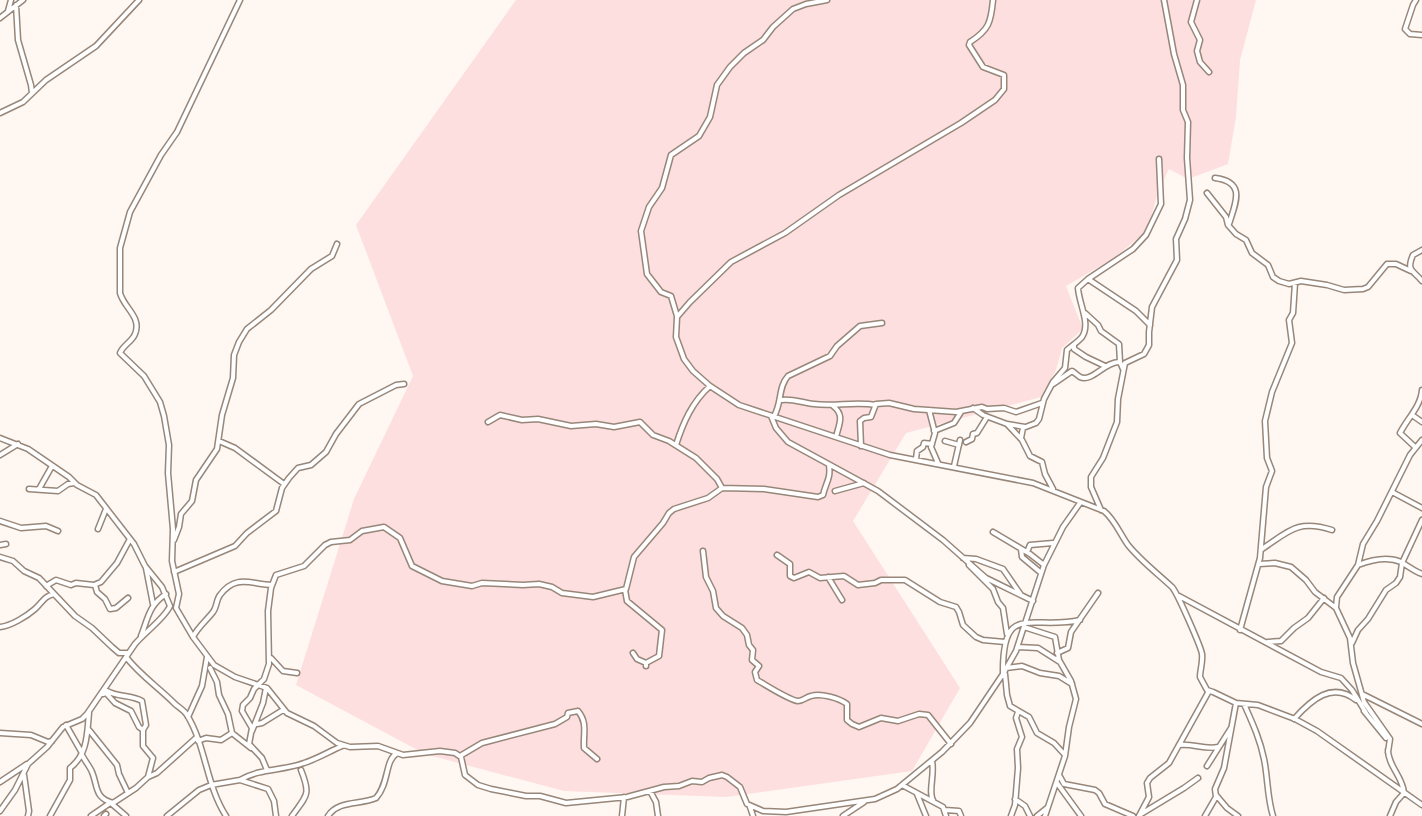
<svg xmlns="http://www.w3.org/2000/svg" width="1422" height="816" font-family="Inter,sans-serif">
<rect width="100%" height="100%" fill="#fff7f2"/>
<!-- green -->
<path fill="#fddfe0" d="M516 0H1256L1240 60 1236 117 1228 164 1188 179 1169 169 1159 189 1147 231 1114 258 1066 286 1083 329 1062 348 1056 370 1041 397 906 433 853 521 960 688 912 771 726 797 564 791 425 754 296 685 354 499 413 376 356 225Z"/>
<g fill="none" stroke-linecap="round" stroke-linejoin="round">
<!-- street casing -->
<g stroke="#97877a" stroke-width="7">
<path id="street" d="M240 0 177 132 161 155 130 212 120 248V293C124 308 142 317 135 334 132 342 123 345 120 353L144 376 160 402 164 416 169 445 168 473 173 529 172 561 179 594 176 608 193 637 214 665 235 677 267 688 287 713 314 726 337 743 350 747 378 746 403 755 440 751 455 753 461 757 465 775 478 785 491 789 526 796H540L566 803 627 797 664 787 679 786 692 781 702 782 709 778 722 775 727 777 740 787 747 804 763 811 786 812 875 799 897 789 942 752 970 723 1003 674 1016 651 1044 565 1063 527 1080 503
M993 0C991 22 989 30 970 42L969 45 983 67 1004 75V89L995 100 961 123 839 195 785 233 731 262 690 302 677 317 676 337 684 359 693 371 710 386 739 405 890 455 1033 483 1104 511C1115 520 1120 534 1128 545 1141 561 1157 573 1172 587 1177 592 1201 647 1202 654 1203 662 1200 670 1200 677L1207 690 1213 692 1236 703 1258 705 1295 719 1317 731 1422 805
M1197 0 1191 22 1200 40 1197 51 1200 62 1209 72
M1416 0 1413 5 1405 29 1410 34 1422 35
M16 5 18 40 31 85 32 93
M8 11 11 0
M0 18 23 0
M0 113 23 102 46 80 96 46 139 0
M1215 178C1247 182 1235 204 1229 224
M1207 193 1226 217 1228 225 1236 234 1246 240 1252 253 1268 265 1273 277 1279 281 1289 284 1301 281 1327 285 1344 290 1363 289 1368 287 1387 264H1396L1411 271
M1422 250 1413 255C1406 271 1413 270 1422 281
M1088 279 1136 311 1150 325
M1085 313 1098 325 1101 331 1119 344 1120 362 1123 369
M677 316 671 296 661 292 647 274 641 231 649 207 662 188 671 155 699 136 710 117 717 85 730 67 744 53 763 40 773 27 793 9 806 4 827 0
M1074 345V349L1086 357 1105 366
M1053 384 1072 371C1075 373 1077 375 1080 377 1092 383 1105 361 1120 362
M781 400C793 398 802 403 814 404 835 407 854 401 876 405
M833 406C845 415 839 424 836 437
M973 408 983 415 1007 424 1022 440 1030 456 1042 462 1045 474 1053 489
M929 410 935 433 931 447 938 463
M1412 415 1422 422
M771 416 776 428 788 442 878 491 943 540 986 578 1033 601
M774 416C782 403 778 387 788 376L830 356 837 346 860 326 882 323
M488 422 500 415 522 420 538 419 571 426 596 424 614 427 640 422 653 435 669 441 696 458 717 479 722 488
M1007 424 1025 427
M934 431 954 423 961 412
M0 438 28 449 69 477 77 485 96 495 134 544 145 566 162 587 170 606C165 618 145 632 135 644 119 667 103 691 87 714L82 719 63 727 47 747 28 764 15 790 0 811
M1021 438 1023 428 1036 423 1039 419 1044 399 1053 382 1065 368 1067 350C1071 346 1078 342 1082 337 1091 324 1079 304 1078 288L1088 279 1133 249 1146 235 1161 204 1159 159
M219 441 235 448 284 484
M945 441 959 445
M966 442 972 439 973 434 977 433 987 417
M676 445C683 423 692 402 710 386
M861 446 860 421 864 418 871 417 876 404 889 403 914 409 956 412 982 407 987 409 1004 408 1016 412 1042 403
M1415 447 1400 433C1407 419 1421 406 1422 390
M0 455 18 444
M916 459 917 451 923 447 924 443 932 444
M954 466 960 440
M29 489 58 491 68 484 74 483
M39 489 52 466
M835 491 864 483
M1392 492 1422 508
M1101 510 1091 487V477L1103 458 1117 422 1118 399 1125 363 1144 354 1149 345V332L1152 307 1177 260 1176 239 1185 219 1190 200 1187 158 1188 122 1183 110V85L1174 54 1164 0
M0 521 21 528 46 526 58 531
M98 529 106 509
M993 532 1030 554 1044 565
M174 540 179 527 181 514 192 501 196 480 217 449 222 415 233 378 234 355 239 342 247 329 271 310 311 269 332 256 337 244
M0 545 6 544
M1021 549 1022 557 1040 572
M1262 549C1289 531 1298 519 1332 530
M703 551 706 577 713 591 716 608 723 616 742 628 747 635 749 645 753 650 752 660 759 666 755 672 757 680C766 685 789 700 798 701 803 701 806 697 811 696 821 693 839 698 847 704V720L852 724 859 727 881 718 898 721 919 714 928 715 951 744
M1027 552 1030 545 1053 543
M777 555 790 564V576L794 578 809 572 820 578 844 576 858 585 875 583 881 580H905L940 602 956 607 959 612 963 625 976 637 983 640 1005 642
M0 557 13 561 24 571 39 578 75 616 92 628 112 647 119 653H128
M963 558 976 559 1003 569 1021 595
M1259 564 1275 563 1291 567 1306 580 1315 592 1336 608 1350 638 1353 663 1364 702 1390 739 1388 752
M969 565 993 589 998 602 1003 608 1007 634
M1358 565C1371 560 1387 556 1401 562 1408 566 1414 571 1422 574
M146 568 153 604
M174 572 235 546 247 533 276 511 282 488 289 478 298 468 311 465 326 452 336 434 359 404 396 385 404 384
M828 577 842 600
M95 585 97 592 105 599 110 609 116 608 128 598
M46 586 56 580 71 585 76 583 94 585 101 582 117 563 130 539
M625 590 627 601 662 630 659 656 646 663V666
M1179 596 1321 672 1341 678 1352 690 1366 713
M1336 607 1337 597 1358 565 1363 544 1377 521 1410 455 1422 440
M0 627C11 626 27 616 35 609 42 603 44 596 54 594
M1024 627 1055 637 1059 660 1071 681 1076 699 1069 727 1065 756 1045 816
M1240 630 1260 558 1266 487 1272 471 1267 458 1265 421 1272 392 1292 343 1289 320 1293 313 1295 283
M141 636C148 618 149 605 166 594
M193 637C198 627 206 621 213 612 217 607 216 600 220 595 236 574 250 584 272 585
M1268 642 1281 641 1294 628 1308 618 1324 598
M1352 643 1358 630 1368 619 1386 590 1396 583 1400 577 1402 563 1422 520
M1018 647 1038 648 1060 662
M633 653 637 659 646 663
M1057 653 1068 648 1071 632 1098 593
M126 657C140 675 158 687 174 703 178 707 184 710 187 715 206 746 206 785 226 816
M271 658 283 671 297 673
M210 668 217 682 219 695 228 714 232 733 251 748
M1006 668 1022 666 1040 673 1059 676 1072 684
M1003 674C1002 600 1031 631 1080 620
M1005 674 1007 695 1010 706 1029 717 1037 733 1054 743 1065 755
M105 690C118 698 130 694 142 701L146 725 143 730V746L153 758 148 777
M103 694 106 693 115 703 131 711 139 727 143 730
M1362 694 1422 724
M1244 704C1252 722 1260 739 1264 759 1268 778 1267 797 1273 816
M1364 711 1386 738
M188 717 202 686 207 657
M1294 719C1311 700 1332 681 1356 700
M257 724 262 723 283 710
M66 725 82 753
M89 730 117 765 119 774 128 793
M252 731 263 703 266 688
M0 733 31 735 48 742 52 741
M198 741 206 738 221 740 232 733
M1179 745C1193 743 1204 750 1218 747
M1388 750C1388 766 1403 777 1404 793L1396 802 1390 816
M82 755C85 761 90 767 92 772 98 786 94 798 113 803L136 788 148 777 157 773 197 737
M460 756 482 743 555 724 567 717 568 713 578 711C588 723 583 734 584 748L597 759
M932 761C935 774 928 792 933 800
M1207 766 1231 728
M267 770 262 758 249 744 252 728 242 711 243 705 250 698 254 689 264 679 269 664 268 611 271 588 276 575 304 566 325 545 331 542 350 540 362 531 384 527 400 538 412 566 442 581 472 586 482 583 523 585 539 584 552 587 562 593 593 597 626 589 634 557 663 523 669 513 674 509 708 498 722 488 764 489 818 497 823 495C826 482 831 479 829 465
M24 775 29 811 28 816
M1059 775 1064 784 1095 790 1099 793 1105 804 1133 816
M240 780C260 768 283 771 304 763 317 759 330 751 342 746
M0 782 27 764
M1057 783 1081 816
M902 785 943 807 946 816
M650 791 656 802 658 816
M917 794 926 816
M1216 795 1227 808 1238 816
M1015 799 1025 806 1030 816
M112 804 126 816
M750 807 753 816
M945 810 959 811 961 816
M1141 814 1184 788 1198 778
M50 816 70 780V768C88 754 87 733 89 713
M91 816 110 803
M104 816 106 814
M167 816 199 790 211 785 240 780 268 789 274 801 276 816
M292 816C307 795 311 795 301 770
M328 816C338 800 361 805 376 798 389 784 385 761 396 754
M622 816 624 797
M843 816 864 802
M1011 816 1015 805 1018 768 1017 749 1022 737 1016 718 1018 712
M1037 816 1047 808
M1139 816 1149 797 1147 783 1150 778 1169 763 1209 691
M1205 816 1216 797 1215 789 1224 768 1236 703"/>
</g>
<!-- street -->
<use href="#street" stroke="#fff" stroke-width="4"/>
</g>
</svg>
